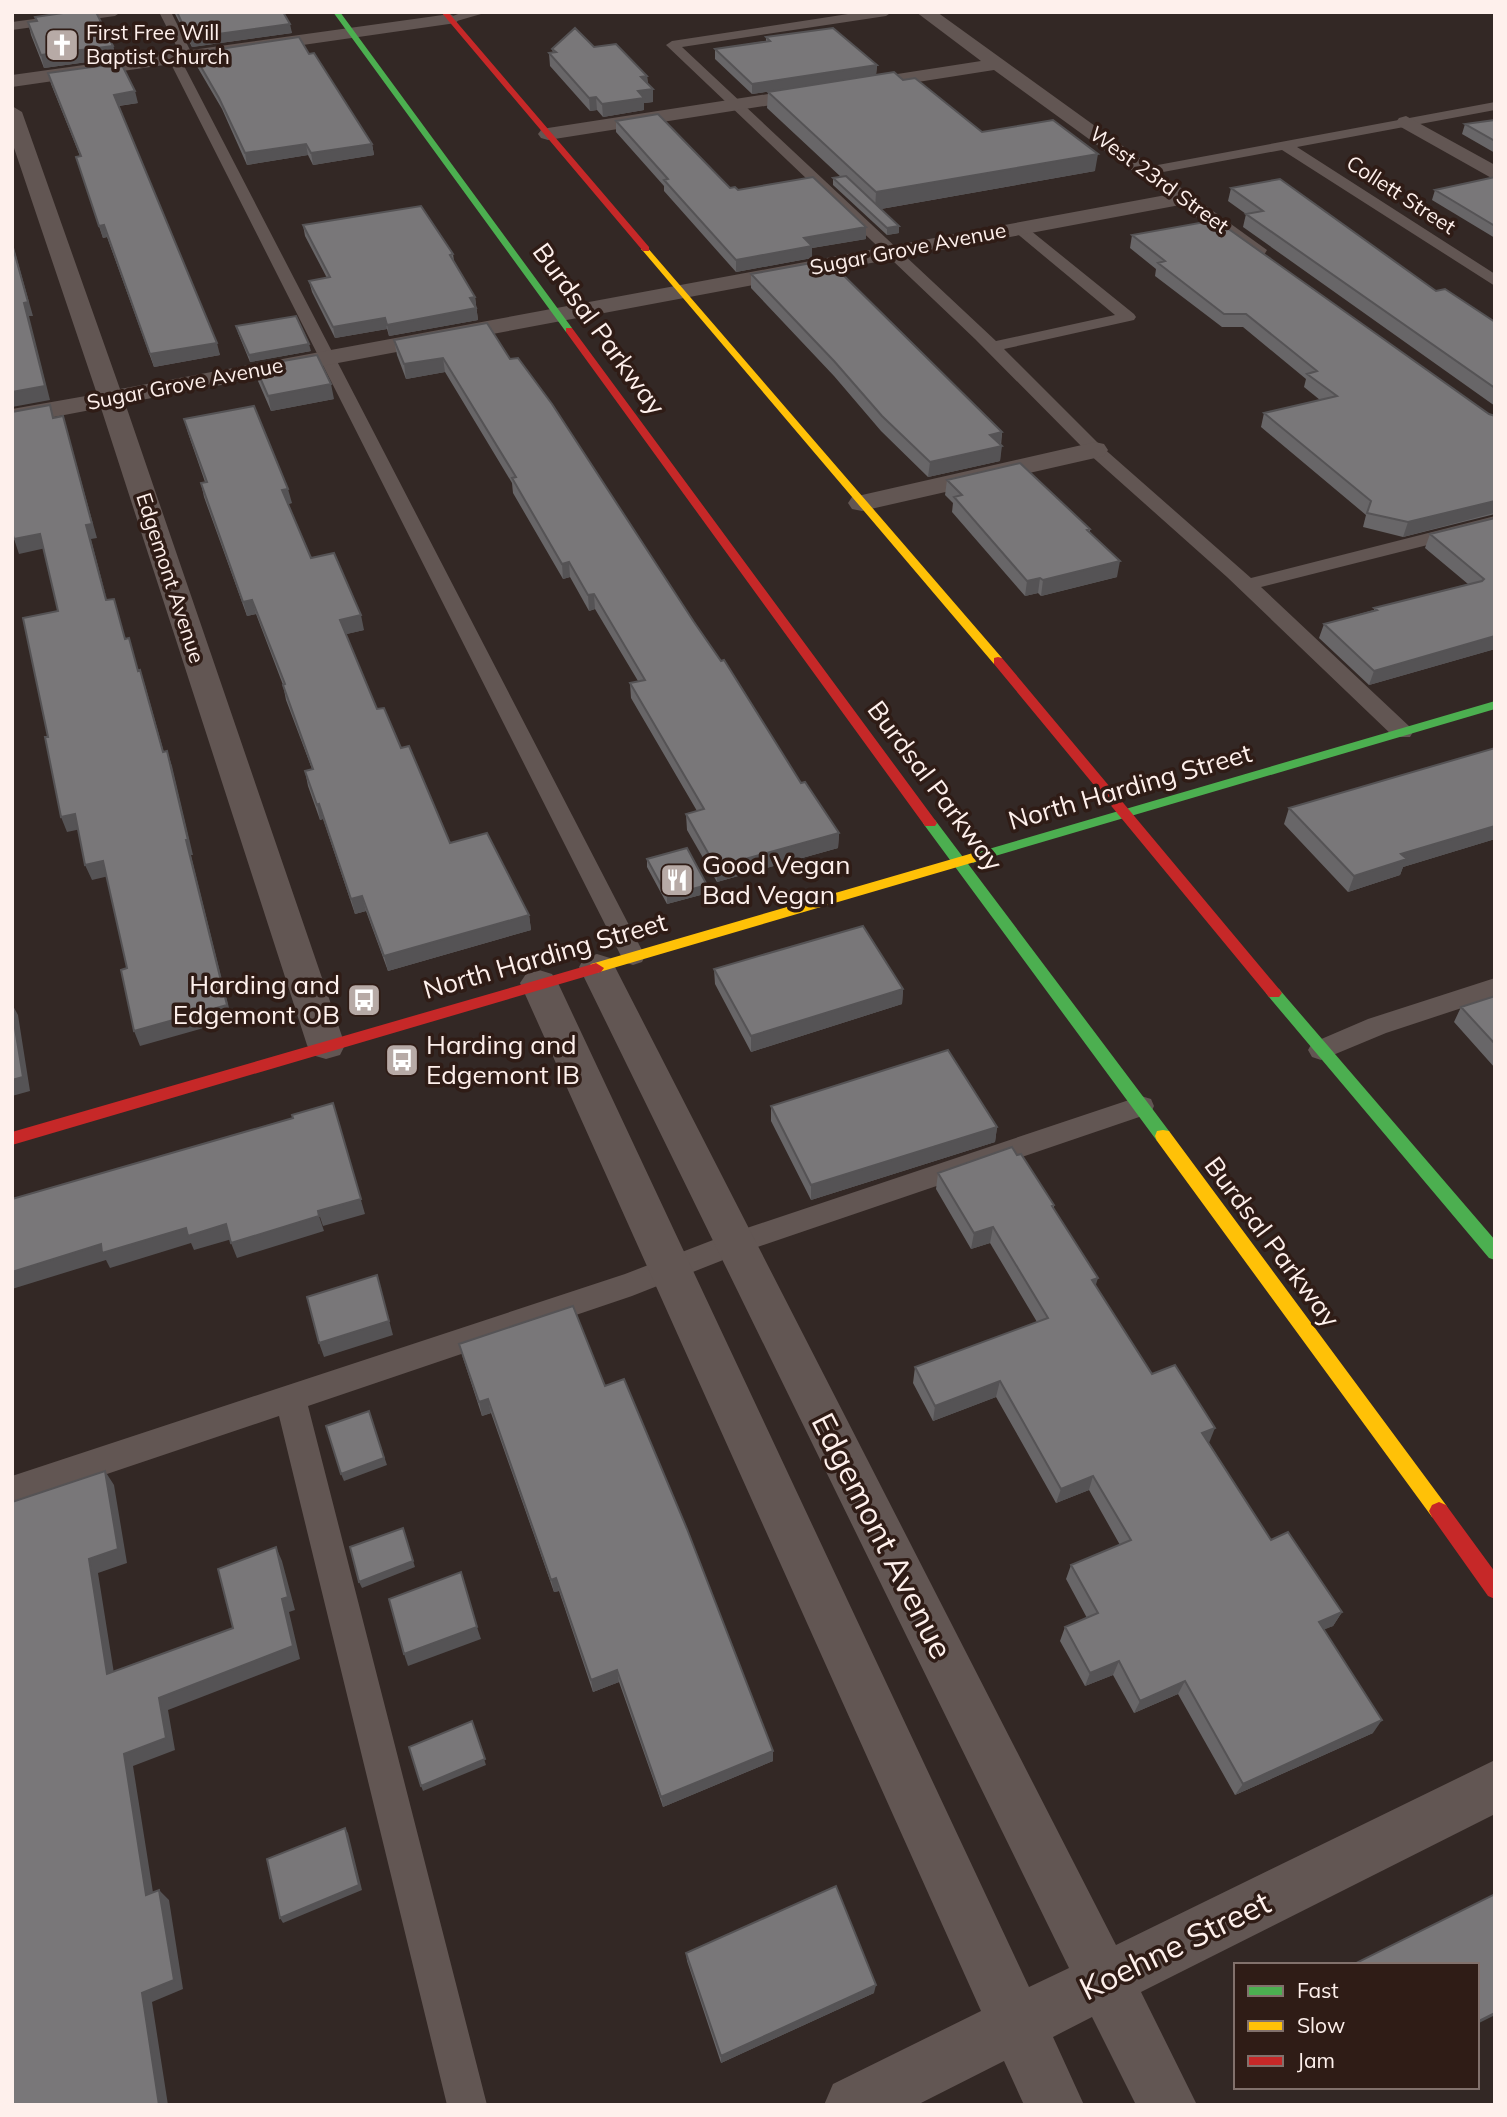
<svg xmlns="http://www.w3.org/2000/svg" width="1507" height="2117" font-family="Mulish,sans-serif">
<rect width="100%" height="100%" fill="#332825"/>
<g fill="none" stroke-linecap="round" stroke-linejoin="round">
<!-- lane -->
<path fill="#625653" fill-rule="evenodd" d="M86 12H121L115 16 12 30V22Z
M159 12H171L193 56 191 59H183Z
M464 12H488L450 23 444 19Z
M861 12H892L886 16 682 47 996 341 1115 315 1015 232 1012 229 1020 224 1025 226 1134 314 1136 317 1134 320 1004 349 1101 446 1251 578 1495 516V528L1261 587 1410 727 1413 732 1410 737H1394L1227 577 1089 454 975 339 666 45 672 41Z
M174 54 180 58 645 956 642 962 633 965 624 962 621 956 168 58Z
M1495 102V110L1297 147 1495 274V286L1282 150 1147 175 1140 171 1147 167Z
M1495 978V997L1386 1033 1321 1060 1312 1057 1308 1050 1312 1043 1368 1019Z
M1141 1096 1151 1099 1154 1106 1151 1113 746 1251 632 1296 308 1406 487 2105H447L279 1416 12 1506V1476L625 1274 726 1235Z"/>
<!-- street -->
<path fill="#625653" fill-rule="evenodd" d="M916 12H937L1267 250 1264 255H1248L1180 205 125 403 345 1045 340 1055 326 1059 312 1055 307 1045 101 408 12 425V409L97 394 12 142V106L22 112 120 389 1166 195 994 70 548 140 541 138 538 134 541 130 548 128 981 61Z
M450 14 459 19 456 23 12 87V75Z
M1406 116 1495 165V180L1399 126 1396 122 1399 118Z
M1095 442 1104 444 1108 450 1104 456 862 511 852 509 848 503 852 497 862 495Z
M597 954 610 958 615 967 1116 1945 1495 1760V1814L1141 1992 1197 2105H1136L1092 2017 1053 2037 1084 2105H1024L1004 2061 917 2105H824L833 2084 981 2011 520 983 526 974 539 970 552 974 558 983 1029 1987 1069 1968 579 967 584 958Z"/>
<!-- fast -->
<path fill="#4caf50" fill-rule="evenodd" d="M333 12H340L572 328V332H566Z
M1495 701V709L978 861 973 863 966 858 968 855Z
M930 818 935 820 1169 1131 1171 1136 1169 1141H1157L925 826 923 823Z
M1274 987 1279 989 1495 1240V1260L1489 1258 1269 997 1266 993Z"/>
<!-- slow -->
<path fill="#ffc107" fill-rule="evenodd" d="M646 246 1002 658V664H994L643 251 641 249Z
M973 853 978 855 980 858 978 861 596 973 588 968 591 964Z
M1163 1130 1169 1131 1446 1505 1449 1511 1446 1517 1439 1520 1432 1517 1157 1141 1155 1136 1157 1131Z"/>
<!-- jam -->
<path fill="#c62828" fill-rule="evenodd" d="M441 12H448L649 247V251H643Z
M566 328H572L935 820 937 823 935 826H925L566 332Z
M998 657 1002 658 1279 989 1282 993 1279 997H1269L994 664V658Z
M596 963 604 968 601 972 12 1145V1132Z
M1439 1502 1446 1505 1495 1572V1599L1488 1596 1432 1517 1429 1511 1432 1505Z"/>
</g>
<!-- wall -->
<path fill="#686668" d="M174 12H283L292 33 192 47Z
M37 21 113 46 116 58 44 68 31 35 28 22Z
M766 37 877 65 876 75 752 94 715 59V49L766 41Z
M594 47 647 76 648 84 653 89V102L644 103V110L603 117 597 110 590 111 550 66 549 53H553L552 49Z
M193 53 309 54 372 144 374 155 313 165 308 155 247 165 222 109 195 63Z
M48 73 138 103 119 106 220 355 154 367 107 237 103 238 76 157 80 156 51 84Z
M903 80 982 132 1095 171 881 209 899 226V233L887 235 833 185V178L841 177 767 108 768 92Z
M1495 120V153L1462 134 1465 124Z
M616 121 730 188 866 227V239L812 248V258L736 272 664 191V186L616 132Z
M1495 177V238L1432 200 1435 190Z
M1231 188 1436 291 1495 322V406L1243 227 1246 214 1228 201Z
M303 225 453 254 454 261 475 297 478 320 389 336 387 329 335 338 312 292 309 281 327 278 305 236Z
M1132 235 1489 414 1495 416V514L1403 537 1363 527 1366 515 1261 427 1264 413 1320 400 1304 387 1306 379 1243 327H1222L1155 276 1156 269 1130 248Z
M751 274 1002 432 1000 461 928 477 881 431 834 376 751 288Z
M236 326 311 351 250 362 238 333Z
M394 340 510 359 801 783 839 833 838 848 717 882 687 830 686 814 697 811 631 698 630 683 638 681 595 609 589 611 570 577 563 579 513 493 512 483 445 372 406 379 397 355Z
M255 366 334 399 271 411 258 381Z
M184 419 292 503 288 504 311 558 364 630 346 634 377 709 401 748 450 843 529 915 531 930 388 971 366 911 355 914 323 819 320 820 308 786 305 771 312 769 286 700 283 685 256 614 247 616 204 497 201 483 205 482 188 433Z
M947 480 1090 529V532L1117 577 1041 596 1038 593 1025 596 952 512 953 503 945 495Z
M1495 518V649L1369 685 1319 638 1324 624 1374 610V608L1468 584 1425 548 1430 534Z
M1495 748V839L1403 867 1400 875 1348 892 1284 824 1289 808Z
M647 859 707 885 708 893 667 904 647 867Z
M714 969 903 989 902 1004 751 1052 715 984Z
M1495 996V1068L1454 1022 1461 1007Z
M771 1106 997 1127 995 1142 811 1200 771 1121Z
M938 1173 1054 1205V1209L1095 1286 1152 1374 1209 1443 1271 1540 1342 1612 1333 1626 1324 1629 1373 1733 1235 1795 1178 1694 1134 1713 1113 1675 1085 1686 1060 1641 1065 1627 1087 1618 1066 1579 1071 1565 1120 1545 1089 1490 1056 1503 996 1397 933 1421 913 1383 915 1367 1037 1322 990 1243 971 1249 936 1189Z
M459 1344 605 1386 773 1761 663 1807 619 1682 593 1692 559 1591 554 1592 491 1413 482 1416 463 1358Z
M686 1953 874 1993 721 2063 687 1961Z"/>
<!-- shaded-wall -->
<path fill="#555355" d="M290 24 292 33 192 47 189 38Z
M113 46 116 58 44 68 41 55Z
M877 65 876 75 752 94V84Z
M647 76 648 89 641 77Z
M653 89V102L644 103V110L603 117 602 104 638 91Z
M135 91 138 103 117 106 114 95Z
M596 97 597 110 590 111 589 98Z
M306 144 308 155 247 165 245 153Z
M372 144 374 155 313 165 311 153Z
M1098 154 1095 171 875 210 876 192Z
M104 225 107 237 103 238 99 226Z
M899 226V233L887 235V228Z
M866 227V239L812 248V258L736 272V260L804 238Z
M12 242 33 316H29L50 400 12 407V392L24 303Z
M475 297 478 320 389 336 387 325Z
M385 318 387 329 335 338 333 327Z
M217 343 220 355 154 367 150 354Z
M309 344 311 351 250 362 249 355Z
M443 358 445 372 406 379 404 364Z
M331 384 334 399 271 411 268 396Z
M63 416 97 538 91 539 111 615 86 525Z
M1002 432 1000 447 1002 446 1000 461 928 477 930 462 990 435Z
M288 489 292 503 285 504 282 490Z
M1495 501 1494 513 1403 537 1408 522Z
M40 534 46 548 19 554 14 539Z
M1120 561 1117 577 1041 596 1043 580Z
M569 562 570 577 563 579 562 564Z
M1040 578 1038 593 1025 596 1027 581Z
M594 594 595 609 589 611 588 595Z
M252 600 256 614 247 616 243 602Z
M361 615 364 630 343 635 340 620Z
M1495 636V649L1369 685 1374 671Z
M140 670 145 685 168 767 163 752Z
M167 751 172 766 193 855H191L232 1020 140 1046 134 1031 186 840Z
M319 804 323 819 320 820 317 805Z
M75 814 81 829 67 832 61 817Z
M1495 826V839L1403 867 1400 875 1348 892 1354 876 1401 854Z
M839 833 838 848 717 882 716 867Z
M103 861 109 876 92 880 85 865Z
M707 885 708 893 667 904V896Z
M362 896 366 911 355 914 351 899Z
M529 915 531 930 388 971 384 956Z
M903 989 902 1004 751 1052V1036Z
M12 1004 18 1015 30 1091 12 1096Z
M333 1103 365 1214 323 1226 318 1211Z
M997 1127 995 1142 811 1200V1185Z
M319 1216 324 1231 237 1258 231 1243Z
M226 1224 232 1239 194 1250 191 1243 110 1268 106 1260 12 1289V1272L101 1244 186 1228Z
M993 1227 990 1243 971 1249 974 1233Z
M1098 1278 1093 1294 1092 1280Z
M381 1290 393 1335 324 1357 319 1343Z
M1000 1381 996 1397 933 1421 935 1406Z
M488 1399 491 1413 482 1416 479 1402Z
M369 1411 387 1465 344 1481 341 1474Z
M1215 1428 1209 1443 1202 1433Z
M105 1471 114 1485 127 1563 98 1573 116 1686 107 1674 89 1559Z
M1093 1476 1089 1490 1056 1503 1061 1489Z
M403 1528 415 1567 362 1588 359 1582Z
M276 1547 282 1561 295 1610 289 1612 300 1659 168 1710 175 1750 133 1766 155 1905 146 1895 124 1754 159 1698 282 1599Z
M556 1578 559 1591 554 1592 551 1580Z
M1342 1612 1333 1626 1311 1635 1319 1622Z
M477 1627 481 1639 408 1666 404 1654Z
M1119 1661 1113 1675 1085 1686 1090 1673Z
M617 1670 619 1682 593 1692 591 1680Z
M1185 1681 1178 1694 1134 1713 1140 1701Z
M1382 1720 1373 1733 1235 1795 1243 1784Z
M472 1721 486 1765 423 1791 421 1786Z
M773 1751V1761L663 1807 661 1797Z
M345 1828 348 1833 362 1890 283 1923 280 1918Z
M159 1890 169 1900 183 1989 152 2002 168 2105H159L142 1993Z
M876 1985 874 1993 721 2063V2056Z
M1495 2013V2015L1477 2024V2022Z"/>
<!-- building -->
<path fill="#797779" stroke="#555355" stroke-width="2" d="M70 12H96L113 46 41 55 28 22 37 21 35 17Z
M177 12H283L290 24 189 38Z
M575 28 594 47 616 44 647 76 641 77 653 89 638 91 644 98 602 104 596 97 589 98 549 53 556 52 552 49Z
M833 28 877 65 752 84 715 49 770 41 766 37Z
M299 37 309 54 314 53 372 144 311 153 306 144 245 153 219 98 193 53Z
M121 63 135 91 114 95 217 343 150 354 104 225 99 226 76 157 81 156 48 73Z
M894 72 903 80 915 78 982 132 1053 120 1098 154 876 192 768 92Z
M658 114 730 188 735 187 738 190 813 177 866 227 804 238 812 246 736 260 664 180 668 179 616 121Z
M1495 120V141L1465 124Z
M846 176 899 226 887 228 833 178Z
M1495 177V226L1435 190Z
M1280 179 1436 291 1445 289 1495 322V388L1246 214 1263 211 1231 188Z
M421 206 453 254 450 255 475 297 470 298 476 308 387 325 385 318 333 327 309 281 330 277 303 225Z
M1216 220 1489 414 1495 416V501L1408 522 1367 513 1371 501 1264 413 1337 396 1307 374 1317 371 1246 314H1224L1158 263 1165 261 1132 235Z
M12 244 28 302 24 303 45 386 12 392Z
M828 260 1002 432 990 435 1002 446 930 462 882 416 834 361 751 274Z
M296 316 309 344 249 355 236 326Z
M487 323 510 359 518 358 552 404 694 622 721 661 724 660 801 783 805 782 839 833 716 867 686 814 704 809 630 683 645 680 594 594 588 595 569 562 562 564 512 478 516 477 443 358 404 364 394 340Z
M317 355 331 384 268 396 255 366Z
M50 405 53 418 63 416 92 524 86 525 106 600 114 599 125 639 129 638 138 671 140 670 163 752 167 751 188 840H186L227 1005 134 1031 121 970 127 968 103 861 85 865 75 814 61 817 45 737H48L23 618 58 611 40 534 14 539 12 532V412Z
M254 406 288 489 282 490 311 558 334 553 361 615 340 620 377 709 384 708 401 748 409 746 450 843 487 833 529 915 384 956 362 896 351 899 319 804 317 805 305 771 313 769 283 685 285 684 252 600 243 602 201 483 207 482 184 419Z
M1020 463 1090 529 1087 530 1120 561 1043 580 1040 578 1027 581 954 497 962 495 947 480Z
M1495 518V636L1374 671 1324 624 1377 610 1374 608 1482 581 1484 579 1430 534Z
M1495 748V826L1401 854 1407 859 1354 876 1289 808Z
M687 848 707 885 667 896 647 859Z
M863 926 903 989 751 1036 714 969Z
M1495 996V1044L1461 1007Z
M12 1010 23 1077 12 1080Z
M948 1050 997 1127 811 1185 771 1106Z
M333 1103 361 1199 318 1211 319 1216 231 1243 226 1224 188 1236 186 1228 102 1253 101 1244 12 1272V1199L293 1118 292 1115Z
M1012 1147 1017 1155 1021 1154 1054 1205 1052 1206 1098 1278 1092 1280 1152 1374 1175 1365 1215 1428 1202 1433 1271 1540 1288 1532 1342 1612 1319 1622 1382 1720 1243 1784 1185 1681 1140 1701 1119 1661 1090 1673 1065 1627 1098 1613 1071 1565 1131 1540 1093 1476 1061 1489 1000 1381 935 1406 915 1367 1048 1318 993 1227 974 1233 938 1173Z
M377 1275 389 1321 319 1343 307 1297Z
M573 1306 605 1386 624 1379 687 1529 773 1751 661 1797 617 1670 591 1680 556 1578 551 1580 488 1399 479 1402 459 1344Z
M369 1411 384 1458 341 1474 326 1426Z
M105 1471 118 1549 89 1559 107 1674 233 1628 218 1569 276 1547 288 1597 282 1599 293 1646 159 1698 166 1738 124 1754 146 1895 159 1890 174 1980 142 1993 159 2105H12V1502Z
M403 1528 413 1561 359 1582 350 1547Z
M461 1572 477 1627 404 1654 389 1599Z
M472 1721 485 1759 421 1786 409 1747Z
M345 1828 359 1885 280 1918 267 1859Z
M836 1886 876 1985 721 2056 686 1953Z
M1495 1894V2013L1477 2022V1965H1354V1964Z"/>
<!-- icons -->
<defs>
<g id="church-square" transform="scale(1.75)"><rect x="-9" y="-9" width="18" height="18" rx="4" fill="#b7aaa6" stroke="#2f1c16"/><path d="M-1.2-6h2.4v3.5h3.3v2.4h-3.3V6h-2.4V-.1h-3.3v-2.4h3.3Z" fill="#fff"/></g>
<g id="restaurant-square" transform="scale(1.75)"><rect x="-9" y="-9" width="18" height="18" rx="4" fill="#b7aaa6" stroke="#2f1c16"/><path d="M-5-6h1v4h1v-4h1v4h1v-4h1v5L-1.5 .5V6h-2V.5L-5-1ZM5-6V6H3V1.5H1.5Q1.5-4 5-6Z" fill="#fff"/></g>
<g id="bus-square" transform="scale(1.75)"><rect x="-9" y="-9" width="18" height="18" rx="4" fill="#b7aaa6" stroke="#2f1c16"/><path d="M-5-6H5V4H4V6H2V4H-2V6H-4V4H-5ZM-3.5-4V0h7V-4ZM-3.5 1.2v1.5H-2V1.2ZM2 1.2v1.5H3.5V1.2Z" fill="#fff"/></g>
</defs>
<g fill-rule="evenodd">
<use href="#church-square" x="62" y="45"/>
<use href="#restaurant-square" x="677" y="880"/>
<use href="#bus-square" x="364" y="1000"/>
<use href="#bus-square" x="402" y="1060"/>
</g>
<g text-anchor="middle" stroke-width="7" stroke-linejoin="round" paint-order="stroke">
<!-- far-poi labels -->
<g font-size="21" fill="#fef0ec" stroke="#2f1c16" text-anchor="start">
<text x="86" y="40">First Free Will<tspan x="86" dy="24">Baptist Church</tspan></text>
</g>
<!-- far-street labels -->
<g font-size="21" fill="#fef0ec" stroke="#2f1c16">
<text transform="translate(1159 180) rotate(36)" y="7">West 23rd Street</text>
<text transform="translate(1401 195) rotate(33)" y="7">Collett Street</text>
<text transform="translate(908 249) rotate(-11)" y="7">Sugar Grove Avenue</text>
<text transform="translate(185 384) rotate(-11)" y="7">Sugar Grove Avenue</text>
<text transform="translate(170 578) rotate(72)" y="7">Edgemont Avenue</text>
</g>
<!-- street labels -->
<g font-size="26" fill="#fef0ec" stroke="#2f1c16">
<text transform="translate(599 329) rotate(54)" y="9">Burdsal Parkway</text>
<text transform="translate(935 786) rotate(53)" y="9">Burdsal Parkway</text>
<text transform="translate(1130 787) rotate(-16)" y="9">North Harding Street</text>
<text transform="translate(545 956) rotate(-16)" y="9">North Harding Street</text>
<text transform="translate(1272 1242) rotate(53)" y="9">Burdsal Parkway</text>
</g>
<!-- poi labels -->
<g font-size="26" fill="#fef0ec" stroke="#2f1c16" text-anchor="start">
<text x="702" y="874">Good Vegan<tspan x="702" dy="30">Bad Vegan</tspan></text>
<text x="340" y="994" text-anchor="end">Harding and<tspan x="340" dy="30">Edgemont OB</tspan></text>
<text x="426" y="1054">Harding and<tspan x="426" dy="30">Edgemont IB</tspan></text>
</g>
<!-- near-street labels -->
<g font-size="32" fill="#fef0ec" stroke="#2f1c16">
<text transform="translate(882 1536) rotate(63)" y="11">Edgemont Avenue</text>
<text transform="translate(1175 1946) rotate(-26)" y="11">Koehne Street</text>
</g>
</g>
<!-- border -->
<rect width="1507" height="2117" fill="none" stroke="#fef0ec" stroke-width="28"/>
<!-- legend -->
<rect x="1234" y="1963" width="245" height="126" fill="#2f1c16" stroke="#82716c" stroke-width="2"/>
<rect x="1248" y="1986" width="35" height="10" fill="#4caf50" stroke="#82716c" stroke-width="2"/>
<text x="1297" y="1998" font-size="21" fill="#fef0ec">Fast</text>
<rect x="1248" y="2021" width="35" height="10" fill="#ffc107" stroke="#82716c" stroke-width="2"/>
<text x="1297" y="2033" font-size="21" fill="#fef0ec">Slow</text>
<rect x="1248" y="2056" width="35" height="10" fill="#c62828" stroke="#82716c" stroke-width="2"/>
<text x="1297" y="2068" font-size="21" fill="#fef0ec">Jam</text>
</svg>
